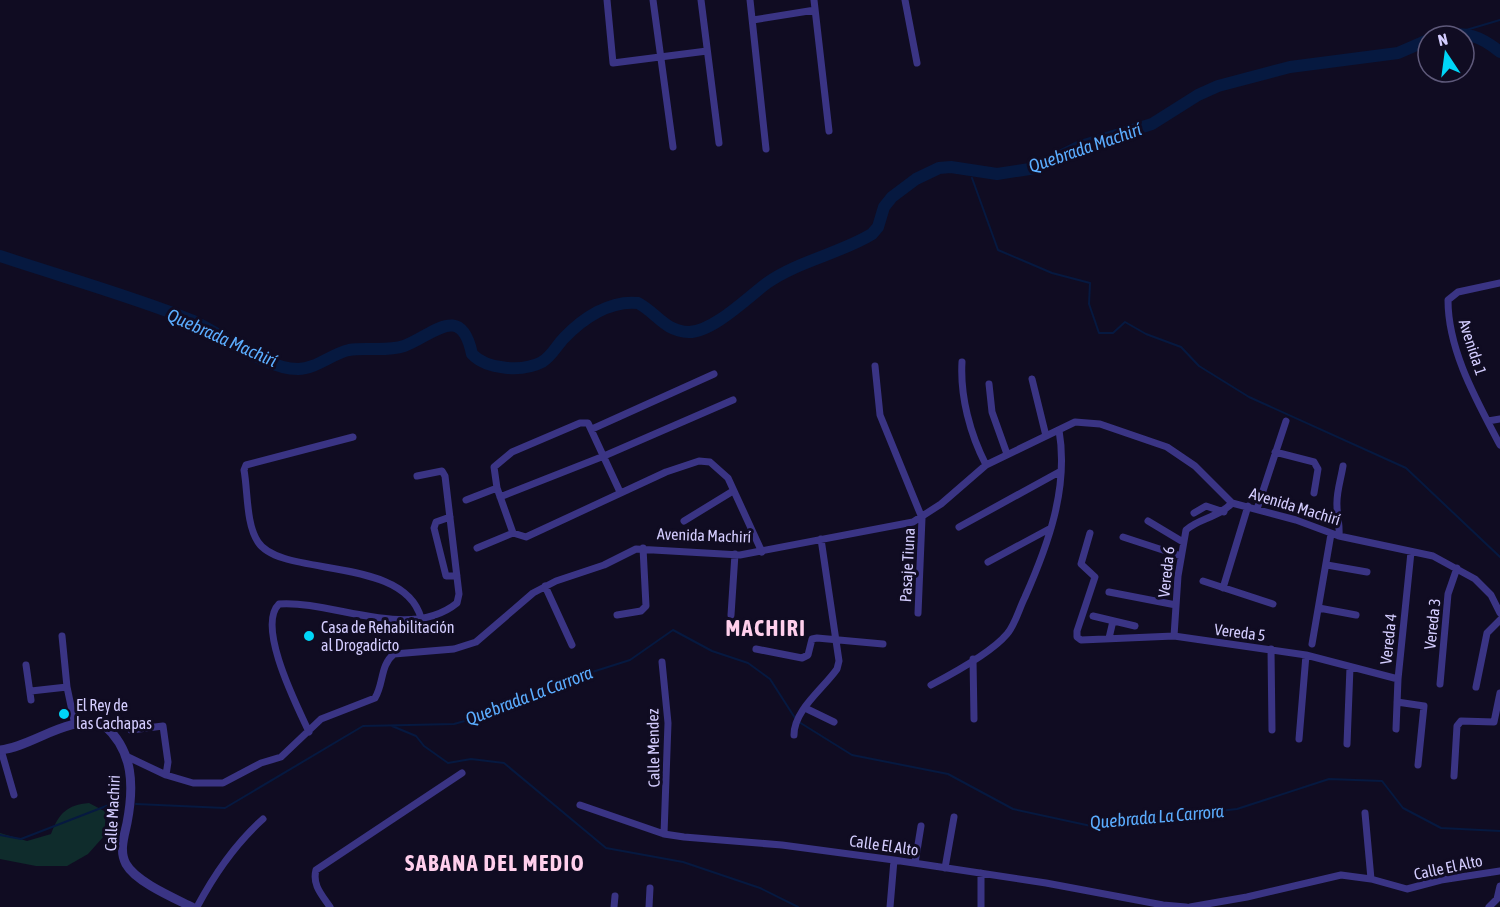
<svg xmlns="http://www.w3.org/2000/svg" width="1500" height="907" font-family="'Asap Condensed',sans-serif">
<rect width="100%" height="100%" fill="#100c22"/>
<!-- green -->
<path fill="#0f2c2c" d="M89 803 106 812 104 836 88 854 67 866H36L0 859V833L27 841 51 834C59 813 67 805 89 803Z"/>
<g fill="none" stroke-linecap="round" stroke-linejoin="round">
<!-- stream -->
<path stroke="#061940" stroke-width="2" d="M1446 36 1500 20
M1398 48 1428 42
M972 178 998 250 1052 273 1090 283 1089 304 1099 333H1113L1125 322 1146 334 1181 347 1199 366 1249 397 1406 468 1500 557
M799 722 852 755 948 774 1013 809 1091 826 1237 809 1329 779 1382 781 1403 808 1441 828 1500 831
M392 726 416 736 424 746 448 763 471 759 504 763 606 848 683 862 760 888 798 907
M136 804 225 808 363 726 454 724 493 713 548 686 630 660 673 630 712 651 748 663 770 679 795 718
M0 835 21 839 114 803"/>
<!-- river -->
<path stroke="#061940" stroke-width="12" d="M1442 36C1465 30 1482 37 1500 52
M0 256C63 277 128 295 191 320 223 334 264 369 298 369 316 369 331 354 349 350 367 347 386 352 404 346 432 336 461 301 472 354 487 370 523 372 542 362 552 356 557 345 564 338 583 318 610 300 638 303 657 313 664 331 689 332 713 332 748 297 767 283 798 261 839 254 872 234L878 227 884 207 892 197 916 179 939 168 951 167 997 174 1036 168 1078 147 1152 124 1198 95 1218 86 1290 67 1398 53 1428 40"/>
<!-- minor -->
<path stroke="#3a3484" stroke-width="7" d="M607 0 613 63 707 51
M653 0 673 147
M701 0 719 143
M750 0 766 149
M814 0 829 131
M905 0 917 63
M753 20 815 10
M1500 283 1458 292 1448 300C1448 351 1477 401 1500 445
M962 362C960 396 970 434 986 465
M875 366 880 415 922 518 918 613
M1032 379 1046 436
M989 384 992 412 1007 454
M1488 421 1500 419
M592 429 714 374
M353 437 246 465 244 470C248 492 246 524 258 542 281 578 404 555 421 618
M1275 452 1314 462 1318 469 1314 493
M620 492 588 423H580L512 452 494 467 497 488 513 533 526 537 666 472 699 461 710 462 728 478 762 552
M500 497 604 456 733 400
M466 500 497 488
M1257 509 1286 421
M1194 513 1206 506 1224 512
M450 517 436 522 434 528 446 576H457
M684 521 733 491
M1148 521 1183 542
M959 527 1061 471
M1090 533 1081 564 1095 577 1077 631V637L1081 640 1174 636 1306 655 1398 679
M1339 536C1340 524 1337 517 1337 506 1336 493 1341 479 1343 466
M1123 537 1181 556
M477 548 513 533
M988 562 1051 528
M1327 565 1367 572
M1203 581 1273 604
M545 586 572 645
M1223 588 1248 506
M1109 592 1176 605
M1319 608 1356 615
M617 615 641 611 646 606 643 548
M731 615 735 554
M1093 616 1135 626
M62 636 67 687 75 725
M1174 636 1178 576 1186 530C1199 518 1218 518 1232 503
M1109 638 1113 621
M1312 644 1331 534
M756 649 802 658 808 655 812 639 817 638 883 644
M1271 649 1272 730
M973 659 974 719
M662 662 668 723 664 834
M26 665 31 700
M1440 684 1448 594 1457 568
M931 685C952 674 992 652 1007 634 1015 625 1019 609 1025 597 1048 545 1069 488 1059 430
M1476 687 1487 633 1500 620
M31 691 67 687
M1397 702 1424 706 1418 765
M805 708 834 722
M1396 729 1398 679 1411 552
M131 730 163 726 168 762 166 775
M309 732C297 706 256 626 279 604 333 600 409 642 457 603L459 594 445 476 442 471 417 476
M794 735C794 710 823 689 837 669L839 661 821 539
M1299 739 1306 655
M1347 744 1350 667
M1 750 14 795
M128 757 166 775 193 783H223L261 763 281 757 321 719 375 698C384 683 380 665 394 654L454 649 476 642 533 593 556 581 604 565 636 549 740 555 913 522 941 504 986 465 1075 422 1100 424 1167 447 1195 466 1232 503 1296 520 1339 536 1433 556 1475 579 1491 595 1500 613
M1454 776 1457 726 1461 721 1494 722 1500 693
M580 805 664 834 684 837 782 845 894 860 1046 883 1163 905 1186 907
M1365 813 1371 879
M915 863 921 826
M945 868 954 817
M197 907C215 873 235 844 263 819
M330 907C322 895 312 885 316 870L462 773
M614 907 615 896
M649 907 650 888
M890 907 894 860
M981 907V873
M1190 907 1247 897 1341 875 1371 879 1407 889 1441 880 1500 871
M1489 907 1497 899 1500 886"/>
<!-- tertiary -->
<path stroke="#3a3484" stroke-width="9" d="M0 750C35 746 67 714 104 725 134 751 134 787 127 823 124 837 119 851 126 864 136 882 174 898 192 907"/>
</g>
<!-- markers -->
<g fill="#00d6f8" stroke="#100c22" stroke-width="2">
<circle cx="309" cy="636" r="6"/>
<circle cx="64" cy="714" r="6"/>
</g>
<g text-anchor="middle" stroke-width="6" stroke-linejoin="round" paint-order="stroke">
<!-- street labels -->
<g font-size="16" fill="#d4cdff" stroke="#100c22">
<text transform="translate(1473 347) rotate(72)" y="6">Avenida 1</text>
<text transform="translate(1295 506) rotate(17)" y="6">Avenida Machirí</text>
<text transform="translate(704 535) rotate(2)" y="6">Avenida Machirí</text>
<text transform="translate(907 565) rotate(-87)" y="6">Pasaje Tiuna</text>
<text transform="translate(1166 572) rotate(-84)" y="6">Vereda 6</text>
<text transform="translate(1432 624) rotate(-84)" y="6">Vereda 3</text>
<text transform="translate(1240 632) rotate(7)" y="6">Vereda 5</text>
<text transform="translate(1388 639) rotate(-84)" y="6">Vereda 4</text>
<text transform="translate(653 748) rotate(-91)" y="6">Calle Mendez</text>
<text transform="translate(112 813) rotate(-87)" y="6">Calle Machiri</text>
<text transform="translate(884 845) rotate(8)" y="6">Calle El Alto</text>
<text transform="translate(1448 867) rotate(-12)" y="6">Calle El Alto</text>
</g>
<!-- poi labels -->
<g font-size="16" fill="#d4cdff" stroke="#100c22" text-anchor="start">
<text x="321" y="633">Casa de Rehabilitación<tspan x="321" dy="18">al Drogadicto</tspan></text>
<text x="76" y="711">El Rey de<tspan x="76" dy="18">las Cachapas</tspan></text>
</g>
<!-- water labels -->
<g font-size="18" font-style="italic" fill="#5badff" stroke="#100c22">
<text transform="translate(1085 148) rotate(-19)" y="6">Quebrada Machirí</text>
<text transform="translate(222 338) rotate(24)" y="6">Quebrada Machirí</text>
<text transform="translate(529 696) rotate(-21)" y="6">Quebrada La Carrora</text>
<text transform="translate(1157 817) rotate(-5)" y="6">Quebrada La Carrora</text>
</g>
<!-- district labels -->
<g font-size="22" font-weight="bold" letter-spacing="1.5" fill="#ffcfec" stroke="#100c22">
<text x="766" y="636">MACHIRI</text>
<text x="495" y="871">SABANA DEL MEDIO</text>
</g>
</g>
<!-- north arrow -->
<g transform="translate(1446 54) rotate(347)"><circle r="28" fill="#100c22" stroke="#5e597a" stroke-width="1.5"/>
<path d="M0-4.5L10 22L0 15L-10 22Z" fill="#00d6f8"/>
<text y="-9" font-size="16" font-weight="bold" text-anchor="middle" fill="#d4cdff">N</text>
</g>
</svg>
